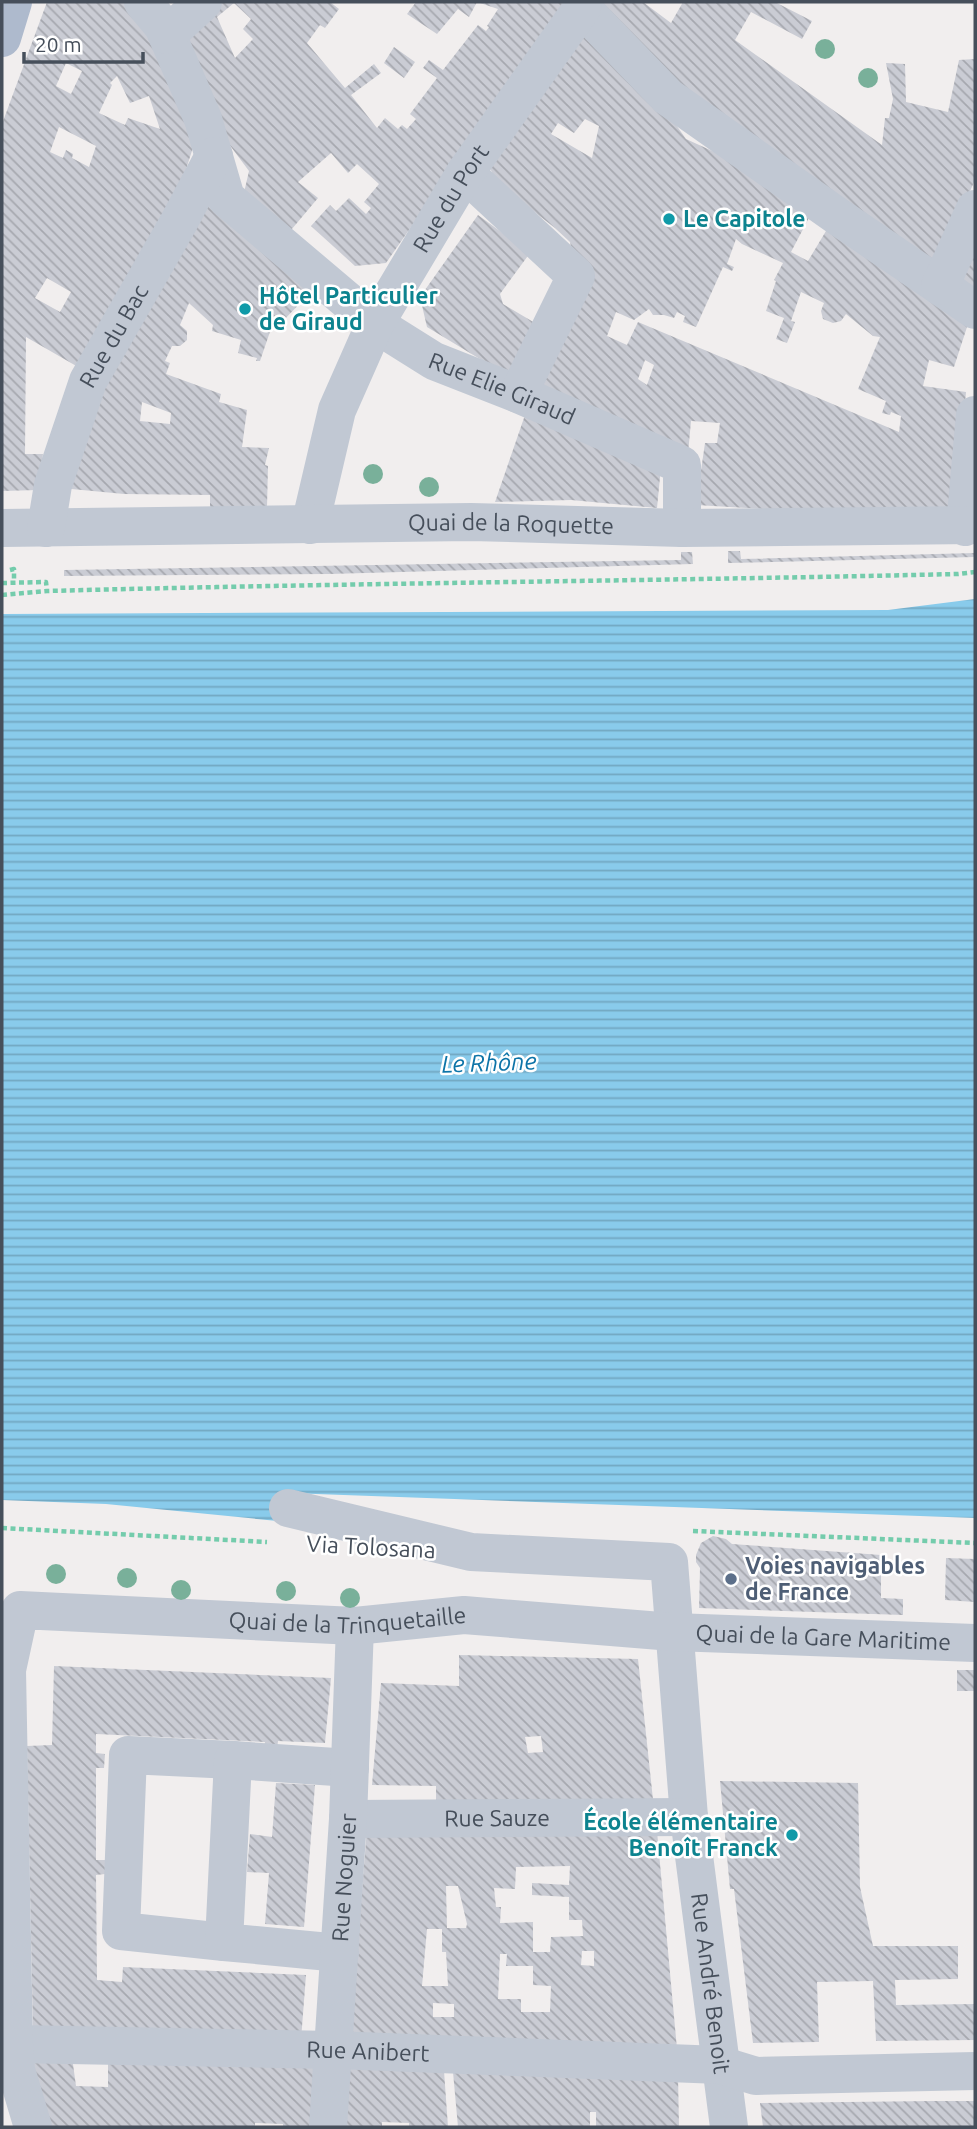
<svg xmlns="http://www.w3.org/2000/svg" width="977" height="2129" font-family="Ubuntu,sans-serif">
<defs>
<pattern id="water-rules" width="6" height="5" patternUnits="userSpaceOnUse" patternTransform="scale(1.75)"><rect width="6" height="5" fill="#89cbeb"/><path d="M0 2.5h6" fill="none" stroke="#72a7c1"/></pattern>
<pattern id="building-back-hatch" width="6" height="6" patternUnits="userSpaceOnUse" patternTransform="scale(1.75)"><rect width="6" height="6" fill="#caccd4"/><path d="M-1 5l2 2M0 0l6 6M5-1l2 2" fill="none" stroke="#a6a8af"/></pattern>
</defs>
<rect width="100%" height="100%" fill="#f1eeee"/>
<!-- water -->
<path fill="url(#water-rules)" d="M975 599V1518L288 1493V1522L106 1504 2 1500V614L888 610Z"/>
<!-- building -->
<path fill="url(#building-back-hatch)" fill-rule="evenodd" d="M47 2H126L160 45 198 132 172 213 85 371 26 337 25 454H43L38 490 2 491V124ZM66 63 82 71 71 94 56 86ZM117 76 130 103 149 96 160 129 128 118 125 125 99 113 112 85 110 83ZM59 127 96 146 89 167 72 158 73 154 66 150 63 158 50 152ZM47 278 71 292 60 312 35 298Z
M216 2H330L339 9 325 28 320 25 307 43 345 88 374 64 381 73 351 95 377 128 385 118 398 129 402 125 407 129 416 119 410 114 437 78 423 68 429 60 443 70 478 25 486 31 489 27 487 26 498 9 477 2H568L386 263 355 266 311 226 330 205 336 211 349 198 366 214 371 208 364 202 379 184 357 164 348 173 331 153 298 182 318 198 286 236 243 197 249 171 214 124 181 32ZM234 3 251 19 243 29 253 39 235 58 217 17Z
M416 2H477L469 17 458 9 437 34 407 14Z
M597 2H643L671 23 683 2H775L812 21 802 39 751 12 735 40 882 145 885 118H889L893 99 886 63 905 64 906 102 948 112 959 60 975 59V180L935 270 681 90Z
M582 26 674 122 686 139 732 160 811 214 791 252 808 261 829 226 968 324 954 367 929 360 923 386 966 392 956 512 766 509 696 505 705 443H717L720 423 691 421 688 454 538 396 571 247 570 242 555 228 496 182 488 163ZM585 119 599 126 592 158 551 134 558 123 574 133ZM736 239 742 244 783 263 774 280 776 281 766 311 784 318 776 339 787 343 795 322 791 321 801 292 824 303 821 311 823 319 833 323 841 321 846 314 873 336 880 337 858 389 886 401 882 413 890 415 891 412 901 416 899 432 638 322 627 345 607 336 616 312 634 320 649 309 653 315H664L674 318 677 312 685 316 683 322 696 327 723 267 732 271 734 267 727 264ZM645 360 654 365 647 385 638 379Z
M394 47 415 62 404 78 384 63Z
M206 198 311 292 279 325 274 320 260 361H256L257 358 238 353 241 340 212 331 213 325 189 303 180 325 187 331V340L180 346H172L165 361 170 363 166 374 221 394 219 402 247 410 242 447 269 448 265 465 268 466 267 507 210 508V495L124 494 61 488 104 389ZM142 402 171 413 170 424 140 421Z
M478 215 530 253 500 294 503 304 535 323 508 376 427 327 420 297Z
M975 244V295L960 285Z
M525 415 661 467 657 508 571 500 495 502Z
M728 551H740L741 559 975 553V557L728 563Z
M681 552H692L693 564 329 574 64 576V570L681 560Z
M713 1536 726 1539 732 1544 881 1555V1598L903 1599V1615L699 1608 700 1568 696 1562V1555L701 1543Z
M946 1558 975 1559V1602L945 1600Z
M459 1655 638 1659 654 1809 436 1806V1786L372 1785 381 1683 459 1686ZM541 1736 543 1752 528 1753 525 1737Z
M54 1666 331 1678 325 1743 278 1741 277 1749H264L265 1742 96 1734V1753L105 1754 104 1768H96V1860H105V1874L96 1875 97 1980 122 1982 123 1967 306 1975 301 2040 33 2030 27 1746 52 1745Z
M957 1670H975V1691H957Z
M720 1781 858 1783 860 1887 873 1946H958V1979L895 1980 896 2005 975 2004V2040L876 2041 873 1981 817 1982 819 2042 753 2043 734 1889H730Z
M276 1783 315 1785 304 1927 265 1924 269 1873 247 1872 250 1834 272 1837Z
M367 1828 657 1831 677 2049 350 2042ZM570 1866 569 1885 532 1883V1895L569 1897V1920H582L583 1936 551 1937 550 1952H533V1922L500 1923 501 1907H496L494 1888 515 1889 516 1867ZM446 1886H458L467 1924 466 1928H447ZM427 1929H442V1952H446L448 1986H422ZM582 1951H594V1966L581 1965ZM500 1954H507L506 1966H533V1985L551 1986 550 2012H521V1999H498ZM433 2003 454 2004V2017H433Z
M27 2057H72L76 2086 108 2087V2058L320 2068 314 2127H283V2124L255 2123V2127H48Z
M347 2069 444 2071 448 2127H409V2123L382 2122V2127H342Z
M453 2072 678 2076 679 2127H596V2112H590V2127H458Z
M933 2101H975V2127H763L760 2103Z"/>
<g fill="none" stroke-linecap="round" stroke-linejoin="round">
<!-- path -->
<path stroke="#74ccac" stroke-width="4.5" stroke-dasharray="5 3.5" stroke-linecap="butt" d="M10 570 14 569V582
M2 583 46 582 47 591
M2 595 47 591C350 583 654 581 958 574L975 572
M2 1528 267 1542
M693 1531 975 1543"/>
<!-- minor -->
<g stroke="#c1c8d3" stroke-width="38">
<path id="s1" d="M143 2 163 26 167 35 203 119 226 198 375 324 434 361 518 394 682 465V528"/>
<path d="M582 8 668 97 840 218 975 310"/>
<path d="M167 35 203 2"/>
<path d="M465 173 576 276 518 394"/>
<path d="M940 286 975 209"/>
<path id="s2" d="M310 525 337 410 375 324 465 173 582 8 583 2"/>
<path d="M965 527 975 415"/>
<path id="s3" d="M2 528 471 522 682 528 975 525"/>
<path id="s4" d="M46 528 53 485 88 381 180 220 214 156"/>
<path id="s5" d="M288 1508 471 1552 669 1562 689 1817 729 2127"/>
<path id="s6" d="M348 1819 689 1817"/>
<path d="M224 1942 121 1931 128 1755 233 1760"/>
<path d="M340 1953 224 1942 233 1760 350 1768"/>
<path id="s7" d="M14 2044 334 2050 720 2065 756 2076 975 2071"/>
<path id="s8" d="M33 2127 16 2070 14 2044 7 1670 20 1610 355 1626 464 1615 673 1632 975 1643"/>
<path id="s9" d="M328 2127 348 1819 355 1626"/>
</g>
<!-- major -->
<path stroke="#aebacd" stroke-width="38" d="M2 38 13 2"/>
</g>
<!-- trees -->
<g fill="#79b09a">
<circle cx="825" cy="49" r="10"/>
<circle cx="868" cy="78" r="10"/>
<circle cx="373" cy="474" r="10"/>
<circle cx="429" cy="487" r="10"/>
<circle cx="56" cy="1574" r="10"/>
<circle cx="127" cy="1578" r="10"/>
<circle cx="181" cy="1590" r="10"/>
<circle cx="286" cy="1591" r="10"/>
<circle cx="350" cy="1598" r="10"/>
</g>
<!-- markers -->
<g fill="#0f9aa8" stroke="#fff" stroke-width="2.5">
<circle cx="669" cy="219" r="7"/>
<circle cx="245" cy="309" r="7"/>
<circle cx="792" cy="1835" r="7"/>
</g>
<circle fill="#5c6f8a" stroke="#fff" stroke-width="2.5" cx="731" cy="1579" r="7"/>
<g text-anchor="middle" stroke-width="5" stroke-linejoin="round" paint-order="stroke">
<!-- street labels -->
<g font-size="23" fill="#464f5b" stroke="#fff">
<text dy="8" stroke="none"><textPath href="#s2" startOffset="359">Rue du Port</textPath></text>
<text dy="8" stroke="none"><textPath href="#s4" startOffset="205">Rue du Bac</textPath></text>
<text dy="8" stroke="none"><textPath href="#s1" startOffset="553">Rue Elie Giraud</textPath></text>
<text dy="8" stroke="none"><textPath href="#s3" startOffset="509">Quai de la Roquette</textPath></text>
<text transform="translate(371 1547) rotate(3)" y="8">Via Tolosana</text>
<text dy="8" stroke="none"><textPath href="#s8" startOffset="849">Quai de la Trinquetaille</textPath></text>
<text dy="8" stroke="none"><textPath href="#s8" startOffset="1326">Quai de la Gare Maritime</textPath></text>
<text dy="8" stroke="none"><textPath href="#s6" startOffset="149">Rue Sauze</textPath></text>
<text dy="8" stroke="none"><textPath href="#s9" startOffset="250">Rue Noguier</textPath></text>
<text dy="8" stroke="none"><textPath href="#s5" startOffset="810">Rue André Benoit</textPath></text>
<text dy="8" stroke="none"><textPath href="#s7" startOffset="354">Rue Anibert</textPath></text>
</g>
<!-- culture labels -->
<g font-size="23" font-weight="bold" fill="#0d838f" stroke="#fff" text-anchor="start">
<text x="683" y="227">Le Capitole</text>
<text x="259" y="304">Hôtel Particulier<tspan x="259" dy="26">de Giraud</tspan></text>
<text x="778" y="1830" text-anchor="end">École élémentaire<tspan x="778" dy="26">Benoît Franck</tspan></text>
</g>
<!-- service labels -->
<g font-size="23" font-weight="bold" fill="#4e5e75" stroke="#fff" text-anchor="start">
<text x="745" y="1574">Voies navigables<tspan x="745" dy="26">de France</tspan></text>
</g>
<!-- water labels -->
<g font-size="24" font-style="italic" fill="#0d74a8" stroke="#fff">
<text transform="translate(489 1063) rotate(-2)" y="8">Le Rhône</text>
</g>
</g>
<!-- border -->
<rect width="977" height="2129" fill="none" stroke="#464f5b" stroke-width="7"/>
<!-- scale -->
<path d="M24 52v10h119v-10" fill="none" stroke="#464f5b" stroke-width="3.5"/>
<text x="35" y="52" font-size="21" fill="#464f5b" stroke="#ffffff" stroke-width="5" paint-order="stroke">20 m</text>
</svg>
